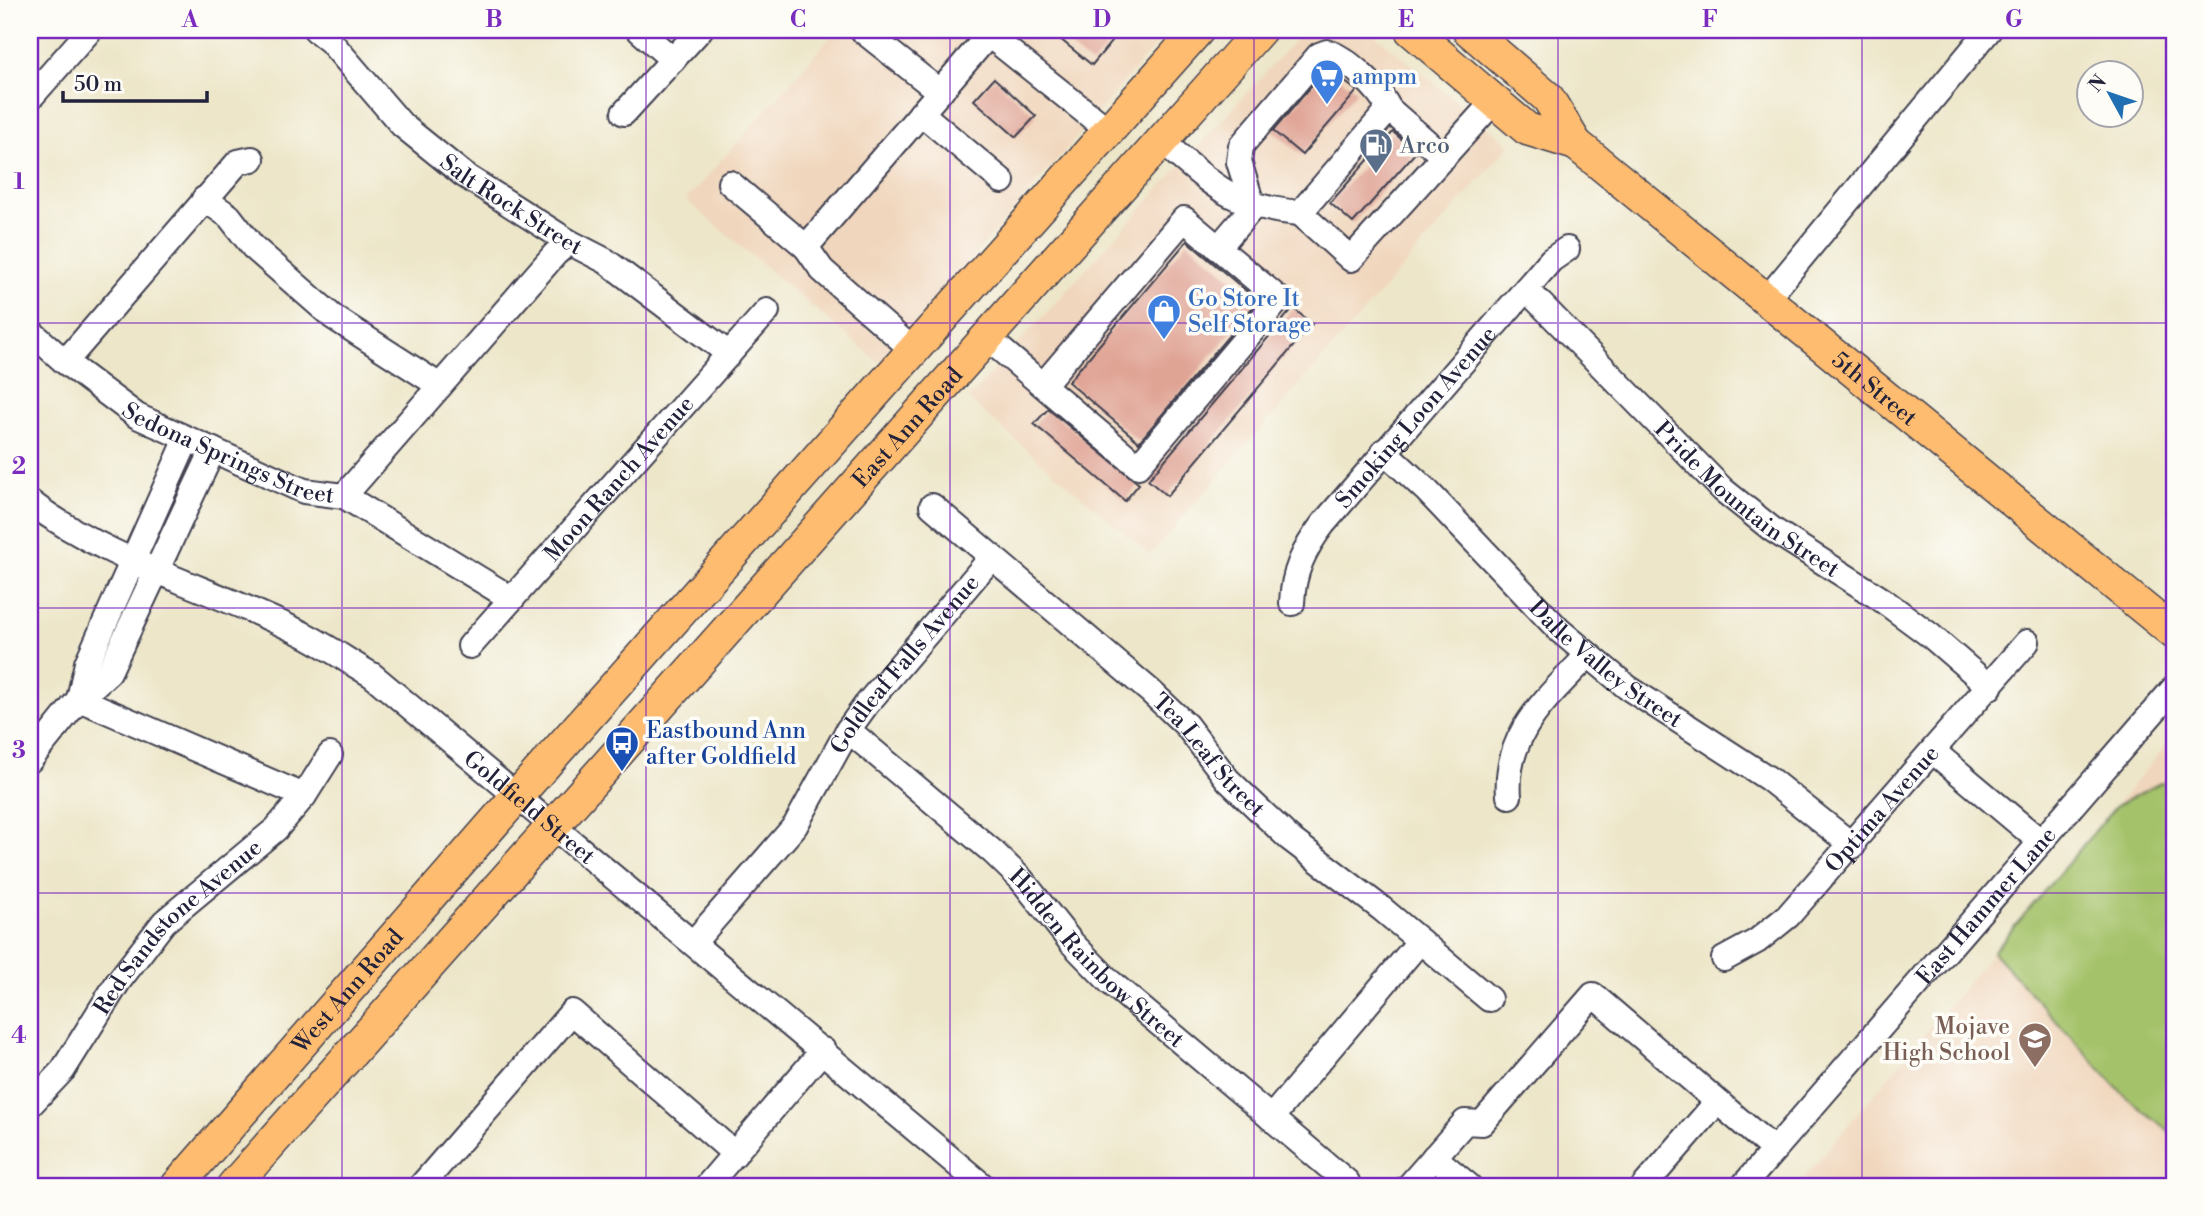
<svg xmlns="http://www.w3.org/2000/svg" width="2204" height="1216" font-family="'Libre Bodoni',serif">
<rect width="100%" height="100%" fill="#fdfcf7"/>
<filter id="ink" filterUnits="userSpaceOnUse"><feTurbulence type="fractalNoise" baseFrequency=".0143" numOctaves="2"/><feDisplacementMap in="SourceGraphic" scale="14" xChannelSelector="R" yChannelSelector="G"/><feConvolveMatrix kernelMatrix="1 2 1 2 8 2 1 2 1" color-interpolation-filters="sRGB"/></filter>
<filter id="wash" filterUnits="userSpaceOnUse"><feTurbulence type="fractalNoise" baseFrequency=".00686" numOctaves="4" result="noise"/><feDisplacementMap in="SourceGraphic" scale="28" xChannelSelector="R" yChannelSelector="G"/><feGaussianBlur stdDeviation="1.57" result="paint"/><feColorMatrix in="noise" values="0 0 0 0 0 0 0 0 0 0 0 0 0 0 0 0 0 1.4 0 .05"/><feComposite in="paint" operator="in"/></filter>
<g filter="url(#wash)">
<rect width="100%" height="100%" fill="#ede6c9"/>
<!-- built -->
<path fill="#f0d6bc" d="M837 30H1169L881 364 686 200Z
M1304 30H1369L1510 145 1150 555 968 399Z
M2174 736V1186H1797Z"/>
<!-- park -->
<path fill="#a4c269" stroke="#637252" stroke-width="2" d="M2160 783 2174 784V1135L2125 1096 1993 952 2117 805Z"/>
<g id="blocks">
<!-- building -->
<path fill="#e0a495" d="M1049 30H1121L1092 65Z
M1327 68 1357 91 1302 155 1273 131Z
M994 78 1036 116 1016 137 974 100Z
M1393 132 1416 152 1353 223 1330 203Z
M1187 241 1258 301 1139 442 1068 382Z
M1293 308 1312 324 1167 496 1148 480Z
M1048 409 1139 484 1125 501 1034 424Z"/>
</g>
</g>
<g filter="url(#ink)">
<use href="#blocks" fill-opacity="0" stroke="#403f50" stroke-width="2"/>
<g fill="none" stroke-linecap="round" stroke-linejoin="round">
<!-- minor casing -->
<g stroke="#403f50" stroke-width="28">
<g id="minor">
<path id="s1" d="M316 30 330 41 402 125 464 175 569 242 606 261 729 354"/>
<path d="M639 30 673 60"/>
<path d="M863 31 940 92"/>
<path d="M989 35 1108 130"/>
<path d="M30 98 90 30"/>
<path d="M624 113 700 30"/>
<path d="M921 113 1002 181"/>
<path d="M1160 140C1212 183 1229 207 1300 213L1389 109 1444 157"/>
<path d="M730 183 806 247 993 30"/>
<path d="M204 199 229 216 253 247 333 317 440 386"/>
<path d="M1300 213 1351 259 1494 101"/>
<path d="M806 247 822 270 913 350"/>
<path d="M1218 248 1253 207 1239 162 1241 146 1319 55 1327 52C1347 57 1381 91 1389 109"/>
<path id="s2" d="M1526 289 1723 490 1773 530 1881 599 1931 636 1990 687"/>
<path d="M1766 300 1989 30"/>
<path id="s3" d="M30 331 65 362 137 416 304 491 344 496 512 599"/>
<path d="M986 337 1138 466 1279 299 1184 219 1043 385"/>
<path d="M65 362 238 162 252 159"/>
<path id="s4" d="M1384 451 1427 491 1559 630 1627 687 1769 779 1853 846"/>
<path d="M344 496 555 254 569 242"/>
<path id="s5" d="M30 502C112 564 213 588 303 634 327 646 349 662 372 675L983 1186"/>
<path id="s6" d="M932 506 1150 691 1186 725 1228 780 1289 838 1382 909 1489 999"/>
<path id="s7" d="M1292 603C1293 572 1304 549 1323 524L1551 260 1567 249"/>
<path id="s8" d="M470 646 767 311"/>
<path d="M79 699 87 663 187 439"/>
<path d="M79 699 304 796"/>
<path id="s9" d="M848 730 993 852 1021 879 1071 942 1110 982 1347 1182"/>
<path d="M1934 752 2041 842"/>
<path d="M30 760 79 699 109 672 213 450"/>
<path d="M1509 796C1504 732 1548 698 1588 655"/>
<path id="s10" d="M694 942 795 826 848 730 866 705 992 557"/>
<path id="s11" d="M1724 959 1757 941 1788 916 2027 642"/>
<path id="s12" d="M30 1105 63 1070 118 982 164 922 276 829 304 796 330 755"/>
<path d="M1271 1118 1420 941"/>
<path d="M1434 1157 1469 1186"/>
<path d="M421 1186 572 1012 735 1154"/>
<path d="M707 1186 823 1050"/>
<path d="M1409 1186 1465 1122 1482 1123 1593 995 1774 1150"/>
<path d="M1644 1186 1717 1102"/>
<path id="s13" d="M1743 1186 2174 688"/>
</g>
</g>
<!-- major casing -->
<g stroke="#403f50" stroke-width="35">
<g id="major">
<path d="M1411 30 1527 129 1576 144"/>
<path id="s14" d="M1469 30 1548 98 1576 144 2174 633"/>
<path id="s15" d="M177 1186 518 795 1198 30"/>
<path id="s16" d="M233 1186 1260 30"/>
</g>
</g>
<!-- minor -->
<use href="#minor" stroke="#fff" stroke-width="24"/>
<!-- major -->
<use href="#major" stroke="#febc70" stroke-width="32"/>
</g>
</g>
<!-- grid -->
<path fill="none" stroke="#7b2cbf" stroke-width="2" stroke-opacity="0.55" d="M342 30V1186M646 30V1186M950 30V1186M1254 30V1186M1558 30V1186M1862 30V1186M30 323H2174M30 608H2174M30 893H2174"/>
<!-- icons -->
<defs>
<g id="supermarket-pin" transform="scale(1.75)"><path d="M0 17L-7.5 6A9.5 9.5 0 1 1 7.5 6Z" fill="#3f7fe0" stroke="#fdfcf7"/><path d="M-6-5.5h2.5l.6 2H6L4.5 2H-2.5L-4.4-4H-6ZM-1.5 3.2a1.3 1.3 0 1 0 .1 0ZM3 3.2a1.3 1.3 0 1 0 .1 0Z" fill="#fff"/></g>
<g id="fuel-pin" transform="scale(1.75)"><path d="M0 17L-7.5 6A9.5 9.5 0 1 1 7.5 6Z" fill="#5c6f8a" stroke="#fdfcf7"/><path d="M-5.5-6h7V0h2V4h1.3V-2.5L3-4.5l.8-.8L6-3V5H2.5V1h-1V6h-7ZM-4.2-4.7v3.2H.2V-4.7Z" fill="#fff"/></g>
<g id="shop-pin" transform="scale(1.75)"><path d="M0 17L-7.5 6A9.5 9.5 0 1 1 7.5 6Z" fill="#3f7fe0" stroke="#fdfcf7"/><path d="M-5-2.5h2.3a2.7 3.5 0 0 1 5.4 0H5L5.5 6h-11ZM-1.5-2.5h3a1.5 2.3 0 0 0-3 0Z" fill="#fff"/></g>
<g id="bus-pin" transform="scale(1.75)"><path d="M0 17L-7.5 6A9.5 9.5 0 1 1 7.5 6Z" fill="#1a4fb4" stroke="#fdfcf7"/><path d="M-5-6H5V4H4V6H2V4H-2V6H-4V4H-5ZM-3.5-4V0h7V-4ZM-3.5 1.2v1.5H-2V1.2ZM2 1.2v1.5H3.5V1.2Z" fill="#fff"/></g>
<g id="school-pin" transform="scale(1.75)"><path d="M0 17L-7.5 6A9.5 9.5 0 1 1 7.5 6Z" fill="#8d6e63" stroke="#fdfcf7"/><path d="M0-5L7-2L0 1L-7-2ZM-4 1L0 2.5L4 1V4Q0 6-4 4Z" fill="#fff"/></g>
</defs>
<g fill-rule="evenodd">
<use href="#supermarket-pin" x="1327" y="76"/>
<use href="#fuel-pin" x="1376" y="145"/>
<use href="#shop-pin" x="1164" y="311"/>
<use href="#bus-pin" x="622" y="743"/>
<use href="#school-pin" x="2035" y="1039"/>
</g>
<g text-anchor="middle" stroke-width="7" stroke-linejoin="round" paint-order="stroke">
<!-- shop labels -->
<g font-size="23" fill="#366cbe" stroke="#fdfcf7" text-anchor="start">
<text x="1352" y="84">ampm</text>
<text x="1188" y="306">Go Store It<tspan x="1188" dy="26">Self Storage</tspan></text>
</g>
<!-- service labels -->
<g font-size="23" fill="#4e5e75" stroke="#fdfcf7" text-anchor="start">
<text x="1400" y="153">Arco</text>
</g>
<!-- street labels -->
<g font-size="23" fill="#22223b" stroke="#fdfcf7">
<text dy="8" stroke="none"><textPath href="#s1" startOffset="264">Salt Rock Street</textPath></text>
<text dy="8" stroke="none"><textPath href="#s14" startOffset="544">5th Street</textPath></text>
<text dy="8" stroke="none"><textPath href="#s7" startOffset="228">Smoking Loon Avenue</textPath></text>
<text dy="8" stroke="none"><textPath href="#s16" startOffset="1015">East Ann Road</textPath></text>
<text dy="8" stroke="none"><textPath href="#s3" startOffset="236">Sedona Springs Street</textPath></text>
<text dy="8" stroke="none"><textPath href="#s8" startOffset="224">Moon Ranch Avenue</textPath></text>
<text dy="8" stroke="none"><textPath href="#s2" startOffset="306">Pride Mountain Street</textPath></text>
<text dy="8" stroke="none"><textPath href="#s4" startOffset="308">Dalle Valley Street</textPath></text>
<text dy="8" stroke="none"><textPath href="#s10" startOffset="350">Goldleaf Falls Avenue</textPath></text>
<text dy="8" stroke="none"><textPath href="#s6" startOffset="373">Tea Leaf Street</textPath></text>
<text dy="8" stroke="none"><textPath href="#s5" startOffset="590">Goldfield Street</textPath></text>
<text dy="8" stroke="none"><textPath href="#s11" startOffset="220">Optima Avenue</textPath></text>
<text dy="8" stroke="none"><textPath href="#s13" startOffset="371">East Hammer Lane</textPath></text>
<text dy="8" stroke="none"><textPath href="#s12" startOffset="233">Red Sandstone Avenue</textPath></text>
<text dy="8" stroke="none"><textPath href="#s9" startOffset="338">Hidden Rainbow Street</textPath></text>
<text dy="8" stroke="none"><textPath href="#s15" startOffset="259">West Ann Road</textPath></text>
</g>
<!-- transit labels -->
<g font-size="23" fill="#164399" stroke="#fdfcf7" text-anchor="start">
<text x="646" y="738">Eastbound Ann<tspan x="646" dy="26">after Goldfield</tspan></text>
</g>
<!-- education labels -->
<g font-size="23" fill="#785e54" stroke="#fdfcf7" text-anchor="end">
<text x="2010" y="1034">Mojave<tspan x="2010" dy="26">High School</tspan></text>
</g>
</g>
<!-- margin -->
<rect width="2204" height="1216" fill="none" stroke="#fdfcf7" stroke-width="77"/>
<!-- north arrow -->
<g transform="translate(2110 94) rotate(310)"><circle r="33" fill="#fdfcf7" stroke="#a5a5ac" stroke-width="2"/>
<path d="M0-5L12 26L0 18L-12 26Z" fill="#1f6fb2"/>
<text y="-10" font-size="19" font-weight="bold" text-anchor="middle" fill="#22223b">N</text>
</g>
<!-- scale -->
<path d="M63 91v10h144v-10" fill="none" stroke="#22223b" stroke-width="3.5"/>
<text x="74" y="91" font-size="21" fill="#22223b" stroke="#fdfcf7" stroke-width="5" paint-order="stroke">50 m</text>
<rect x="38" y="38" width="2128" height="1140" fill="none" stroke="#7b2cbf" stroke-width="2.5"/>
<g font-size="23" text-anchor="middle" font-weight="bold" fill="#7b2cbf">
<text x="190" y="27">A</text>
<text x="494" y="27">B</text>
<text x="798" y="27">C</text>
<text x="1102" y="27">D</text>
<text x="1406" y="27">E</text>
<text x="1710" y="27">F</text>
<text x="2014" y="27">G</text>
<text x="19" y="189">1</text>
<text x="19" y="474">2</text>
<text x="19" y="758">3</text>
<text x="19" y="1043">4</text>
</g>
</svg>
